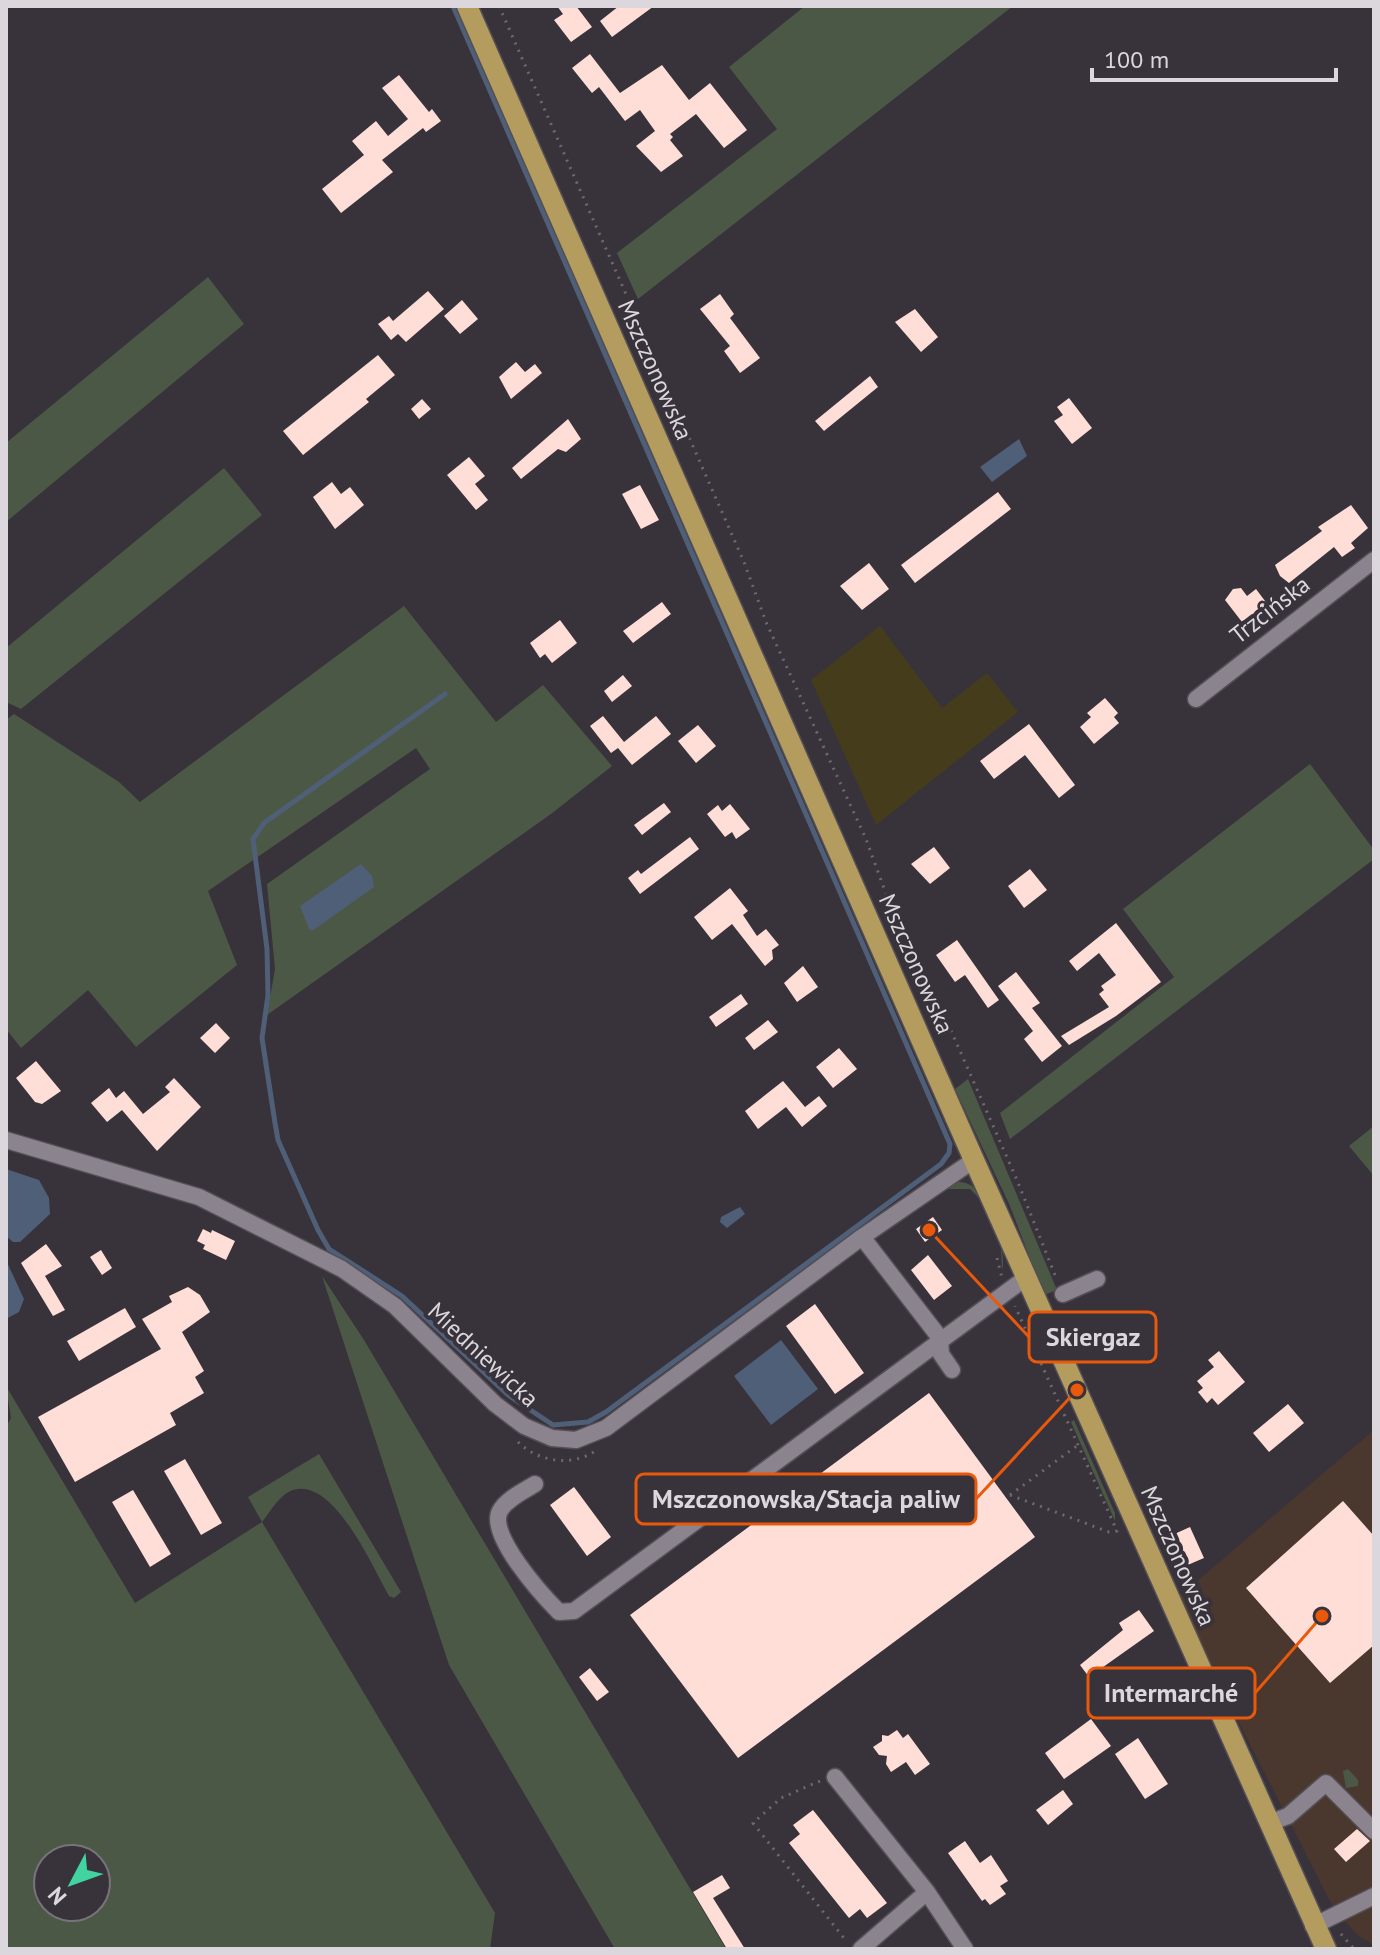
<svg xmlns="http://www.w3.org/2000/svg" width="1380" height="1955" font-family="'PT Sans',sans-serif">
<rect width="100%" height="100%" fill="#38323b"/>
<!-- commercial -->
<path fill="#4a382e" d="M1374 1430V1945L1358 1936 1333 1907 1176 1599Z"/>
<!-- green -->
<path fill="#4c5846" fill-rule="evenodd" d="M805 6H1013L638 299 617 253 777 129 729 67Z
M208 277 244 324 6 522V443Z
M224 468 262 515 21 709 6 702V648Z
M404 606 496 722 543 685 612 766 551 814 267 1015 275 969 267 884 430 769 416 748 208 891 237 965 136 1047 88 990 21 1048 6 1029V720L14 714 119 782 140 802Z
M1310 764 1374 850V859L1010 1139 1000 1113 1174 977 1123 909Z
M968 1079 1057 1290 1044 1295 1010 1206 955 1089Z
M1374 1126V1176L1349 1146Z
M953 1182C961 1182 966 1182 972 1186 987 1197 1008 1252 1002 1270L1001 1248 979 1198 970 1189H945L883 1235Z
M322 1276 364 1340 726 1949H615L449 1665Z
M6 1386 135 1603 262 1522 248 1497 319 1454 401 1592 394 1598 389 1596C373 1568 334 1477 293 1490 279 1495 271 1511 262 1522L495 1913 490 1949H6V1427L11 1418ZM48 1859H96V1907H48Z
M1074 1420 1115 1513V1521L1071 1422Z
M1348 1769 1358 1780V1786L1346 1788 1343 1771Z"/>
<!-- sand -->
<path fill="#453c1c" d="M880 626 942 708 987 673 1018 712 876 825 811 680Z"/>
<!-- water -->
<path fill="#4f5f78" d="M1019 439 1027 456 992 482 980 467Z
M361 864 372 876 374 887 312 931 309 929 300 906Z
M6 1169 39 1180 49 1198 50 1214 20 1242H13L6 1236Z
M740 1207 745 1214 727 1228 720 1222 721 1217Z
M6 1260 24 1299 19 1312 6 1319Z
M781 1340 818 1389 771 1425 734 1376Z"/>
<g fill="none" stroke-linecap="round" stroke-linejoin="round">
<!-- stream -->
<path stroke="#4f5f78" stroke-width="5" d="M445 694 264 823 253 839 267 949 268 995 262 1038 275 1123 278 1140 318 1230 329 1249 402 1296 508 1395 553 1425 588 1422 606 1412 941 1164 949 1153 950 1144 453 6"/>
</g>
<!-- building -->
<path fill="#ffded8" d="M557 6H576L592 27 571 42 554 20 563 14Z
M619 6H654L612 37 600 21Z
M590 54 620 93 662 65 689 100 710 83 747 130 724 148 696 114 670 134 673 137 670 140 683 156 661 172 636 146 655 131 640 110 625 121 599 87 592 93 572 68Z
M399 75 429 112 432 109 441 121 426 132 423 128 382 160 393 172 341 213 322 189 364 155 352 141 376 121 388 136 408 119 382 88Z
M428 291 444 309 406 342 398 334 391 340 378 324 389 316 393 321Z
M720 294 734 314 730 318 760 358 740 373 724 351 730 346 700 309Z
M462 300 478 319 460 334 444 316Z
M915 309 938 337 921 352 895 322Z
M378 355 395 375 366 399 369 402 303 455 283 431Z
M516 362 525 372 535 364 542 373 511 399 499 377Z
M870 376 878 387 824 431 815 421Z
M1069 398 1092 428 1072 444 1054 421 1063 415 1057 407Z
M422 399 431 409 419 419 411 409Z
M568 419 581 439 566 452 558 449 521 479 512 468Z
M469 457 485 476 475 484 488 500 476 510 447 475Z
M332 482 341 494 350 487 364 505 335 529 313 497Z
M640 485 659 520 641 529 622 494Z
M998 492 1011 509 915 583 901 565Z
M1351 505 1368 528 1351 543 1355 548 1342 557 1334 547 1289 583 1280 576 1275 565 1322 531 1318 527Z
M869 563 889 589 862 610 840 586Z
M1241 588 1247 596 1256 589 1268 605 1242 622 1225 600 1233 589Z
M662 602 671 614 633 643 623 631Z
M560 620 577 643 552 663 545 654 540 658 530 643Z
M623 675 632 686 612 702 604 691Z
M1105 698 1118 713 1114 717 1119 723 1094 744 1080 727 1091 717 1087 713Z
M603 716 624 742 656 716 671 734 632 765 618 748 611 753 590 726Z
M1029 724 1075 785 1059 798 1025 755 994 779 980 761Z
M698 725 716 746 696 763 678 741Z
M664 803 671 812 642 835 634 825Z
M730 804 750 829 736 839 732 832 725 837 707 814 718 805 722 811Z
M690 837 699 849 640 894 628 878 638 870 641 874Z
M934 847 950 868 930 884 911 864Z
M1030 869 1047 890 1024 908 1008 886Z
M730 888 748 911 743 915 757 936 766 929 779 945 772 950 773 959 765 966 732 924 712 940 694 917Z
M1116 923 1161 982 1116 1016 1069 1045 1061 1036 1109 1007 1099 994 1104 990 1101 986 1116 975 1099 953 1077 971 1069 961Z
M957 940 999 1000 988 1008 965 975 955 982 936 955Z
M803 966 818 987 797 1002 784 983Z
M1016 972 1040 1003 1032 1008 1062 1046 1042 1062 1024 1039 1033 1031 998 986Z
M741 994 748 1004 716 1027 709 1017Z
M768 1020 778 1032 754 1050 745 1038Z
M216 1023 230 1038 215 1053 200 1038Z
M839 1048 857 1069 833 1088 816 1067Z
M36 1061 61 1091 42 1104 35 1102 16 1078Z
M174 1078 201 1107 157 1151 122 1110 107 1122 91 1103 109 1088 116 1098 124 1091 143 1114 170 1092 165 1087Z
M783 1081 805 1107 819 1096 827 1106 802 1127 786 1107 758 1129 745 1111Z
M933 1217 942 1230 925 1242 916 1229Z
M203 1229 211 1233 212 1230 235 1241 226 1260 203 1249 205 1245 197 1241Z
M46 1244 62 1266 45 1276 65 1310 53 1316 21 1263Z
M101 1250 112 1268 102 1275 90 1257Z
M928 1255 952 1286 934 1300 911 1270Z
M188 1287 200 1295 210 1312 182 1332 204 1371 195 1377 204 1393 170 1413 176 1425 75 1482 38 1417 161 1349 142 1319 172 1302 169 1296Z
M815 1304 864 1373 835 1394 786 1326Z
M125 1308 136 1327 79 1361 67 1341Z
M1219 1351 1245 1382 1218 1405 1212 1398 1207 1403 1198 1392 1203 1388 1197 1381 1214 1367 1208 1360Z
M929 1393 1035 1537 738 1758 630 1615Z
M1288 1404 1304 1423 1269 1452 1253 1433Z
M185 1459 222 1523 201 1535 164 1471Z
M574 1487 611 1537 587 1556 550 1505Z
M133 1490 171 1554 150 1567 112 1502Z
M1343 1501 1374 1536V1645L1330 1683 1246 1588Z
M1190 1527 1204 1558 1183 1567 1170 1536Z
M1139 1610 1154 1631 1089 1677 1080 1665 1123 1630 1119 1623Z
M590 1668 609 1692 597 1701 579 1677Z
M1091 1719 1111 1746 1064 1779 1045 1753Z
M897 1730 903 1738 908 1734 930 1764 915 1775 906 1762 891 1772 886 1764 887 1756 879 1755 873 1747 882 1741V1735L888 1736Z
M1138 1738 1168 1784 1145 1799 1115 1754Z
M1063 1790 1073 1804 1048 1825 1036 1810Z
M813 1810 887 1903 867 1918 860 1909 849 1918 789 1843 800 1834 793 1825Z
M1357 1829 1370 1841 1346 1862 1334 1849Z
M965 1841 980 1863 991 1855 1008 1881 1000 1886 1006 1894 990 1905 985 1899 982 1901 948 1853Z
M722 1875 730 1888 713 1898 745 1949H727L693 1892Z"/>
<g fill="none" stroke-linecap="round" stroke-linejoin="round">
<!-- minor casing -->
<g stroke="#544f56" stroke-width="19">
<path id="minor" d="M1196 699 1374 560
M6 1140 199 1197 342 1269 395 1306 495 1404 524 1426 552 1438 576 1440 606 1428 862 1237 974 1160
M862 1237 940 1338 941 1354 952 1370
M1063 1294 1097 1279
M535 1484C524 1491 506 1499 500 1511 487 1534 542 1595 559 1612L574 1611 1027 1277
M835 1777 927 1892 965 1949
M1269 1823 1288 1816 1326 1783 1374 1831
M1313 1926 1374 1896
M861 1949 927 1892"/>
</g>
<!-- major casing -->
<g stroke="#544f56" stroke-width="23">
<path id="major" d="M467 6 974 1160 1326 1949"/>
</g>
<!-- path -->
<path stroke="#6e6970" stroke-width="3" stroke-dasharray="2 6" stroke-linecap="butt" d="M499 6 744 562 766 622 866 839 893 913 930 983 1017 1180 1057 1280
M997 1258 1002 1278
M518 1442C539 1463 575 1467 598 1449
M1010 1495 1109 1532 1117 1531 1015 1306
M1010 1495 1078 1445
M820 1781 781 1798 753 1823 847 1942
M1341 1934 1354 1949"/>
<!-- minor -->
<use href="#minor" stroke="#8b838e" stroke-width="16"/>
<!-- major -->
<use href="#major" stroke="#b49c5f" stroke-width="20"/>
</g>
<g text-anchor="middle" stroke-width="8" stroke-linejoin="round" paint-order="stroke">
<!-- street labels -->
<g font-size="24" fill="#dbd7dc" stroke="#38323b">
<text transform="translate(655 370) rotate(66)" y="8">Mszczonowska</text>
<text transform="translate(1270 610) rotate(-38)" y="8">Trzcińska</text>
<text transform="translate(916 964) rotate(66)" y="8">Mszczonowska</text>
<text transform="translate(483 1355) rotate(43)" y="8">Miedniewicka</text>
<text transform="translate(1178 1556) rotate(66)" y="8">Mszczonowska</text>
</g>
</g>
<!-- callouts -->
<path fill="none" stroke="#e8590c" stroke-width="3" d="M929 1230L1029 1337M1077 1390L976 1499M1322 1616L1255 1693"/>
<g fill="#e8590c" stroke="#38323b" stroke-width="3">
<circle cx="929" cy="1230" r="8"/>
<circle cx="1077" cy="1390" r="8"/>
<circle cx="1322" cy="1616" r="8"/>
</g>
<g fill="#38323b" stroke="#e8590c" stroke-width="3">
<rect x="1029" y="1312" width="127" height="50" rx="8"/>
<rect x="636" y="1474" width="340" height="50" rx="8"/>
<rect x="1088" y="1668" width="167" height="50" rx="8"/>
</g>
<g font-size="26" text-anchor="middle" font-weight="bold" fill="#dbd7dc">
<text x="1093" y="1346">Skiergaz</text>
<text x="806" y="1508">Mszczonowska/Stacja paliw</text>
<text x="1171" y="1702">Intermarché</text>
</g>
<!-- border -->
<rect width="1380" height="1955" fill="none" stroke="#dbd7dc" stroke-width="16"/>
<!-- north arrow -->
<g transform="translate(72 1883) rotate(229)"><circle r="38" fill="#38323b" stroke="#79747b" stroke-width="2"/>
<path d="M0-6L14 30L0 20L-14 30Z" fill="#41d4a1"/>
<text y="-12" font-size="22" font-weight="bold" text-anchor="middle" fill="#dbd7dc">N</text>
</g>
<!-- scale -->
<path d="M1092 68v12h244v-12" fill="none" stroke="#dbd7dc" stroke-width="4"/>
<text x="1104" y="68" font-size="24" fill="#dbd7dc" stroke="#38323b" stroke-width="6" paint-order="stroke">100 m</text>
</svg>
